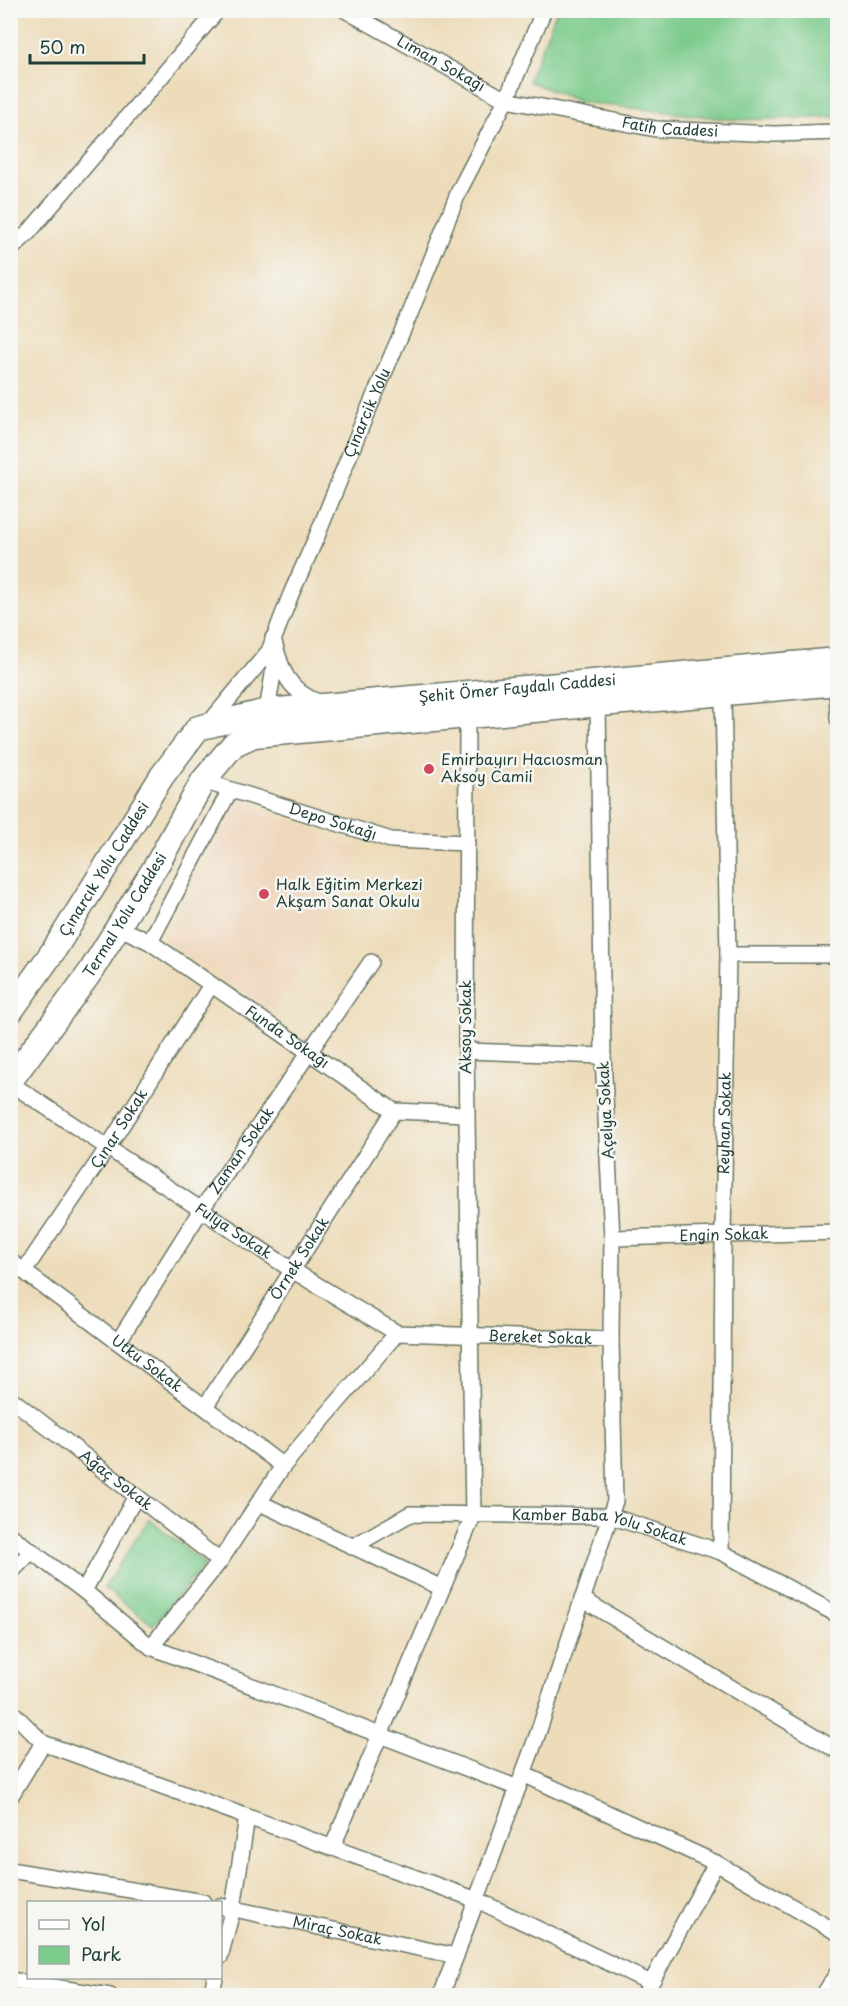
<svg xmlns="http://www.w3.org/2000/svg" width="848" height="2006" font-family="'Playpen Sans',sans-serif">
<rect width="100%" height="100%" fill="#f6f6f2"/>
<filter id="ink" filterUnits="userSpaceOnUse"><feTurbulence type="fractalNoise" baseFrequency=".0167" numOctaves="2"/><feDisplacementMap in="SourceGraphic" scale="12" xChannelSelector="R" yChannelSelector="G"/><feConvolveMatrix kernelMatrix="1 2 1 2 8 2 1 2 1" color-interpolation-filters="sRGB"/></filter>
<filter id="wash" filterUnits="userSpaceOnUse"><feTurbulence type="fractalNoise" baseFrequency=".008" numOctaves="4" result="noise"/><feDisplacementMap in="SourceGraphic" scale="24" xChannelSelector="R" yChannelSelector="G"/><feGaussianBlur stdDeviation="1.35" result="paint"/><feColorMatrix in="noise" values="0 0 0 0 0 0 0 0 0 0 0 0 0 0 0 0 0 1.4 0 .05"/><feComposite in="paint" operator="in"/></filter>
<g filter="url(#wash)">
<rect width="100%" height="100%" fill="#eddcba"/>
<!-- built -->
<path fill="#efd6bc" d="M837 158V402L804 406 803 160Z
M240 800 362 851 319 937 273 1011 163 938Z"/>
<!-- green -->
<path fill="#7bcb8c" stroke="#4d8460" stroke-width="1.5" d="M557 10 837 11V117L735 120 580 102 528 81Z
M149 1519 205 1564 153 1625 104 1588Z"/>
</g>
<g filter="url(#ink)">
<g fill="none" stroke-linecap="round" stroke-linejoin="round">
<!-- street casing -->
<g stroke="#677563" stroke-width="18">
<g id="street">
<path id="s1" d="M345 10 506 100 656 129 775 134 838 132"/>
<path d="M10 250 29 232 218 10"/>
<path d="M837 683 838 719"/>
<path id="s2" d="M215 716 269 651 291 594 317 536 360 429 411 311 459 191 506 100 544 10"/>
<path d="M264 716 267 711 274 668 273 638C281 669 287 692 321 703"/>
<path id="s3" d="M203 781 391 840 467 843"/>
<path id="s4" d="M118 927 150 942 394 1111 467 1114"/>
<path d="M150 942 230 790"/>
<path d="M728 955H838"/>
<path d="M466 1051 603 1056"/>
<path id="s5" d="M10 1083 292 1270 397 1333 611 1340"/>
<path id="s6" d="M612 1238 838 1232"/>
<path id="s7" d="M10 1261 283 1466"/>
<path id="s8" d="M24 1271 108 1147 211 985"/>
<path id="s9" d="M118 1342 201 1210 371 962"/>
<path id="s10" d="M10 1398 220 1561"/>
<path id="s11" d="M205 1407 394 1111"/>
<path d="M260 1503 442 1588"/>
<path d="M10 1535 84 1591 151 1647 518 1788"/>
<path id="s12" d="M352 1547 410 1514 610 1516 721 1552 838 1615"/>
<path id="s13" d="M721 1552 723 1235 728 955 723 694"/>
<path d="M10 1573 32 1551"/>
<path d="M84 1591 136 1496"/>
<path d="M582 1599 838 1751"/>
<path d="M151 1647 220 1561 283 1466 397 1333"/>
<path d="M10 1710 43 1743"/>
<path d="M523 1774 716 1863 838 1933"/>
<path d="M10 1797 43 1743 477 1900 651 1983"/>
<path d="M332 1848 473 1516 466 1051 467 717"/>
<path d="M10 1870 203 1902"/>
<path id="s14" d="M220 1906 456 1956"/>
<path d="M220 1957 233 1908 247 1817"/>
<path d="M10 1980 110 1996"/>
<path d="M211 1996 215 1978"/>
<path d="M441 1996 537 1736 615 1501 611 1340 612 1238 603 1056 598 704"/>
<path d="M644 1996 716 1863"/>
<path d="M823 1996 838 1972"/>
</g>
</g>
<!-- primary casing -->
<g stroke="#677563" stroke-width="27">
<g id="primary">
<path id="s15" d="M10 1012 54 950 162 776 198 728 267 711 838 660"/>
<path id="s16" d="M10 1081 89 974 159 861 203 781 234 744 254 735 838 683"/>
</g>
</g>
<!-- street -->
<use href="#street" stroke="#fff" stroke-width="15"/>
<!-- primary -->
<use href="#primary" stroke="#fff" stroke-width="24"/>
</g>
</g>
<!-- markers -->
<g fill="#d1495b" stroke="#f6f6f2" stroke-width="2">
<circle cx="429" cy="769" r="6"/>
<circle cx="264" cy="894" r="6"/>
</g>
<g text-anchor="middle" stroke-width="5" stroke-linejoin="round" paint-order="stroke">
<!-- street labels -->
<g font-size="15" fill="#1f3d34" stroke="#f6f6f2">
<text dy="5" stroke="none"><textPath href="#s1" startOffset="110">Liman Sokağı</textPath></text>
<text dy="5" stroke="none"><textPath href="#s1" startOffset="351">Fatih Caddesi</textPath></text>
<text dy="5" stroke="none"><textPath href="#s2" startOffset="342">Çinarcik Yolu</textPath></text>
<text dy="5" stroke="none"><textPath href="#s15" startOffset="663">Şehit Ömer Faydalı Caddesi</textPath></text>
<text dy="5" stroke="none"><textPath href="#s3" startOffset="136">Depo Sokağı</textPath></text>
<text dy="5" stroke="none"><textPath href="#s15" startOffset="171">Çınarcık Yolu Caddesi</textPath></text>
<text dy="5" stroke="none"><textPath href="#s16" startOffset="202">Termal Yolu Caddesi</textPath></text>
<text transform="translate(466 1027) rotate(-90)" y="5">Aksoy Sokak</text>
<text dy="5" stroke="none"><textPath href="#s4" startOffset="202">Funda Sokağı</textPath></text>
<text transform="translate(606 1110) rotate(-93)" y="5">Açelya Sokak</text>
<text dy="5" stroke="none"><textPath href="#s13" startOffset="429">Reyhan Sokak</textPath></text>
<text dy="5" stroke="none"><textPath href="#s8" startOffset="171">Çınar Sokak</textPath></text>
<text dy="5" stroke="none"><textPath href="#s9" startOffset="228">Zaman Sokak</textPath></text>
<text dy="5" stroke="none"><textPath href="#s5" startOffset="268">Fulya Sokak</textPath></text>
<text dy="5" stroke="none"><textPath href="#s6" startOffset="112">Engin Sokak</textPath></text>
<text dy="5" stroke="none"><textPath href="#s11" startOffset="176">Örnek Sokak</textPath></text>
<text dy="5" stroke="none"><textPath href="#s5" startOffset="604">Bereket Sokak</textPath></text>
<text dy="5" stroke="none"><textPath href="#s7" startOffset="171">Utku Sokak</textPath></text>
<text dy="5" stroke="none"><textPath href="#s10" startOffset="134">Ağaç Sokak</textPath></text>
<text dy="5" stroke="none"><textPath href="#s12" startOffset="258">Kamber Baba Yolu Sokak</textPath></text>
<text dy="5" stroke="none"><textPath href="#s14" startOffset="120">Miraç Sokak</textPath></text>
</g>
<!-- poi labels -->
<g font-size="15" fill="#1f3d34" stroke="#f6f6f2" text-anchor="start">
<text x="441" y="765">Emirbayırı Hacıosman<tspan x="441" dy="17">Aksoy Camii</tspan></text>
<text x="276" y="890">Halk Eğitim Merkezi<tspan x="276" dy="17">Akşam Sanat Okulu</tspan></text>
</g>
</g>
<!-- margin -->
<rect width="848" height="2006" fill="none" stroke="#f6f6f2" stroke-width="36"/>
<!-- legend -->
<rect x="27" y="1901" width="195" height="78" fill="#f6f6f2" stroke="#a0aca6" stroke-width="1.5"/>
<rect x="39" y="1920" width="30" height="9" fill="#ffffff" stroke="#a0aca6" stroke-width="1.5"/>
<text x="81" y="1931" font-size="18" fill="#1f3d34">Yol</text>
<rect x="39" y="1946" width="30" height="18" fill="#7bcb8c" stroke="#a0aca6" stroke-width="1.5"/>
<text x="81" y="1961" font-size="18" fill="#1f3d34">Park</text>
<!-- scale -->
<path d="M30 54v9h114v-9" fill="none" stroke="#1f3d34" stroke-width="3"/>
<text x="39" y="54" font-size="18" fill="#1f3d34" stroke="#f6f6f2" stroke-width="4.5" paint-order="stroke">50 m</text>
</svg>
